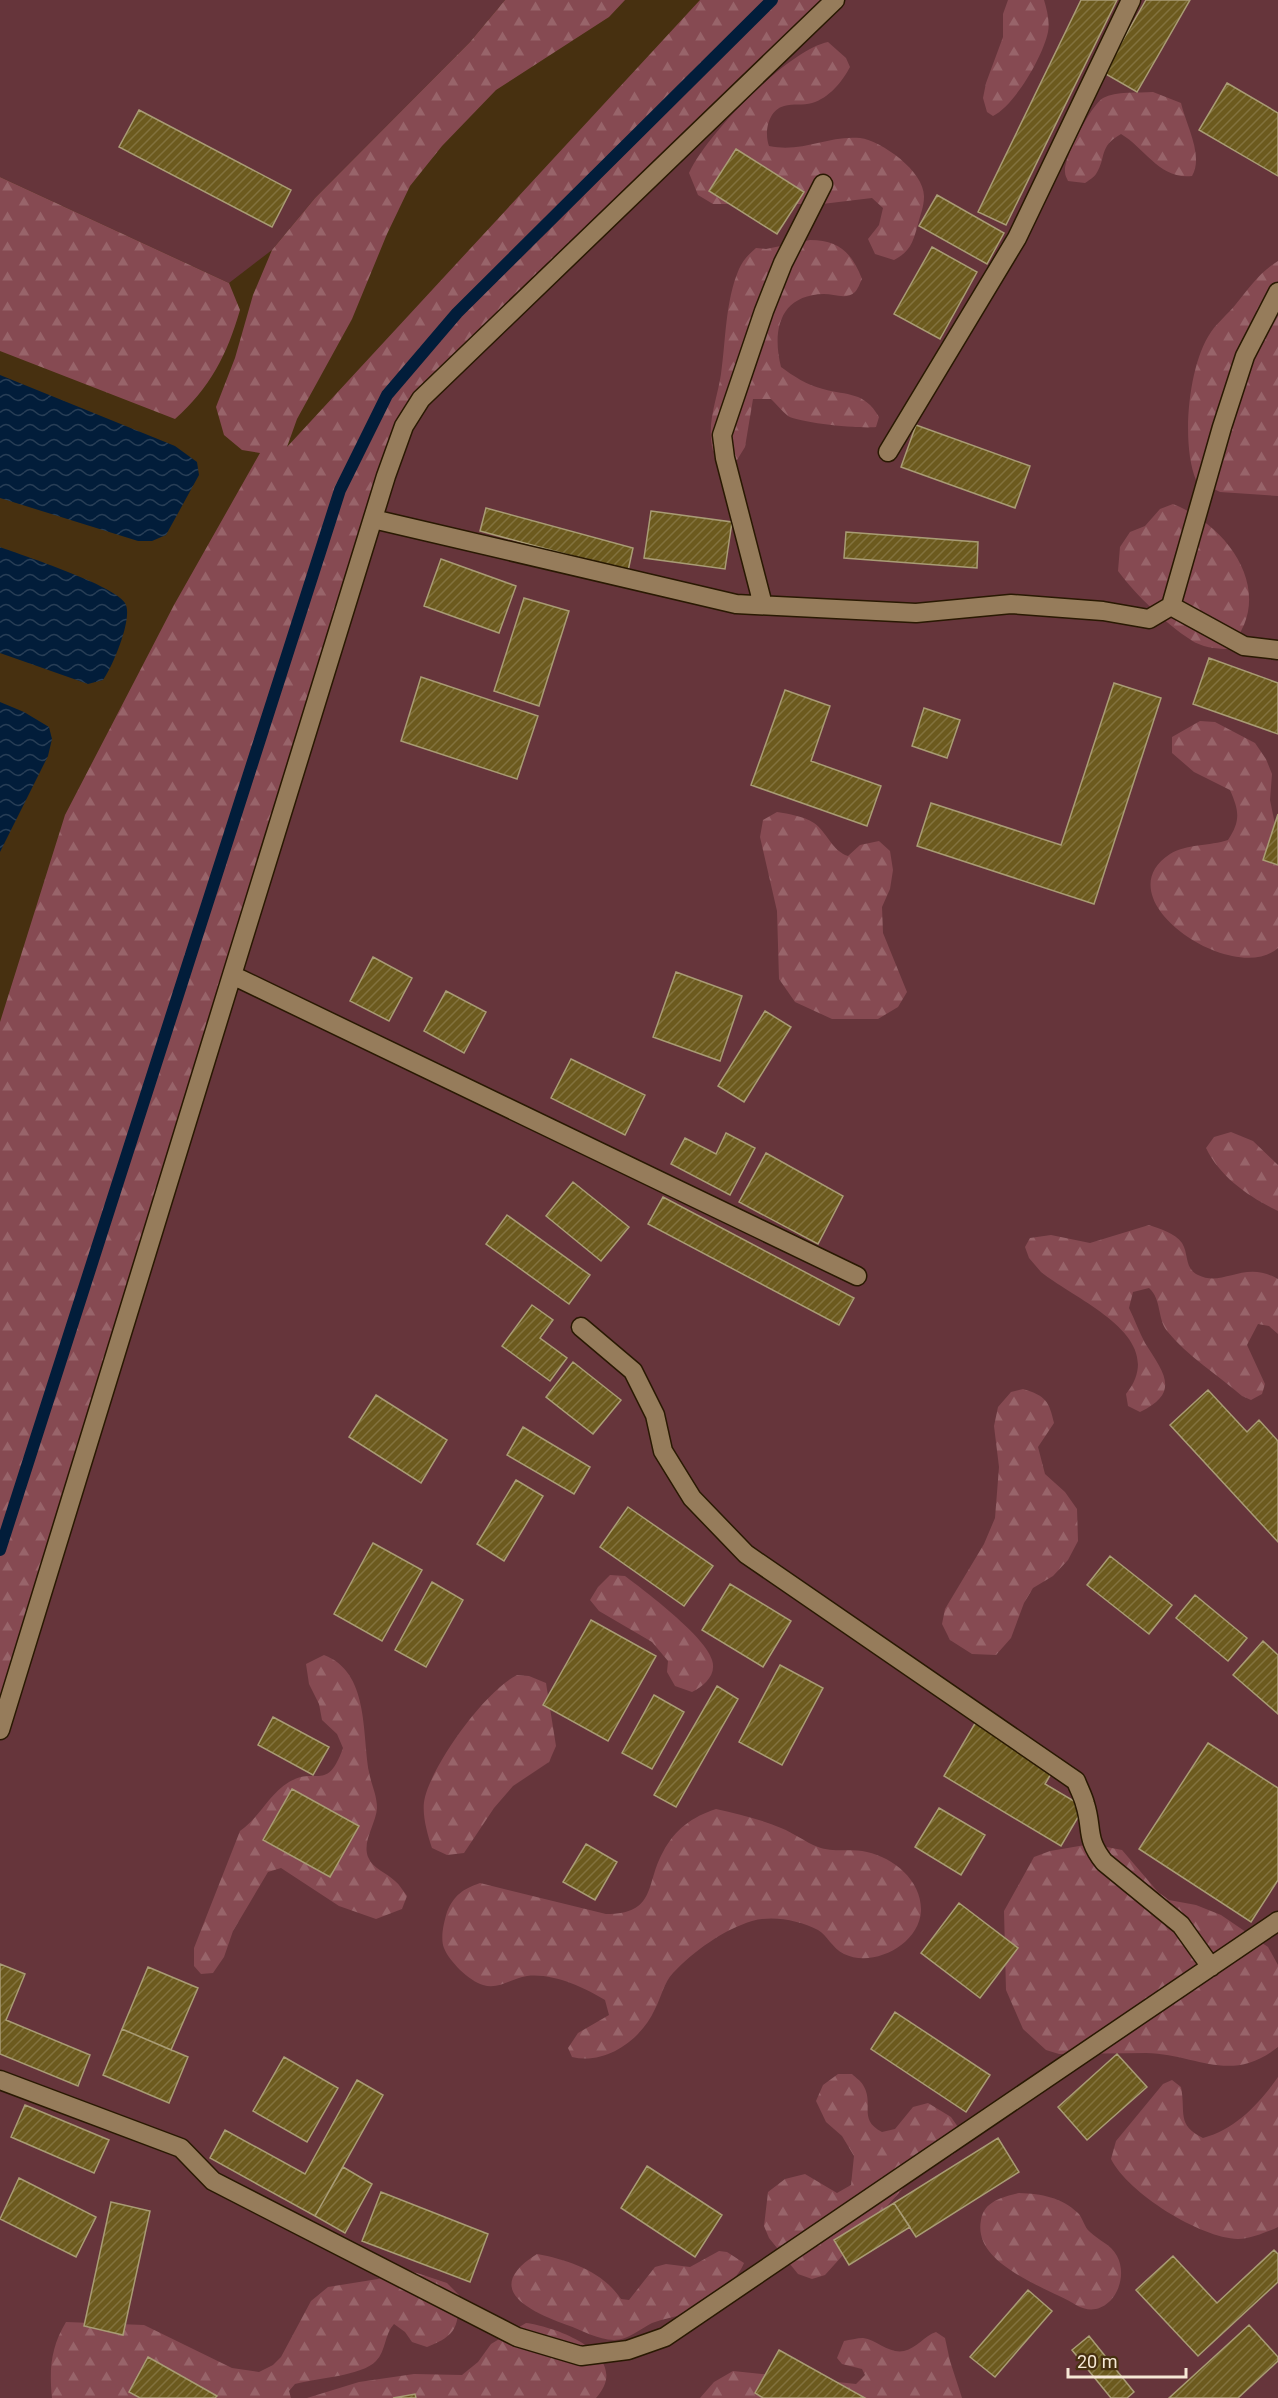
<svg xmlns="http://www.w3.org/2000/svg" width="1278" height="2398" font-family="Roboto,sans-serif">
<defs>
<pattern id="forest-firs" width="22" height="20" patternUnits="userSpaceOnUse" patternTransform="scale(1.5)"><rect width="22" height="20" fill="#864a52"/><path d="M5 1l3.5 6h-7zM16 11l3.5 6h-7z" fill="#98646a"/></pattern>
<pattern id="water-waves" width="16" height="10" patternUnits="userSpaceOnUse" patternTransform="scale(1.5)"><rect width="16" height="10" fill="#021d3a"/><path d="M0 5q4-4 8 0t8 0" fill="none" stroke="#283e56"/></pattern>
<pattern id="building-hatch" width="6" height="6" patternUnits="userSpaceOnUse" patternTransform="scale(1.5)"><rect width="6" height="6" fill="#6c5a1e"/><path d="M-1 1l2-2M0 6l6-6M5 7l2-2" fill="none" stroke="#82723e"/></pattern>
</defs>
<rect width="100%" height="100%" fill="#473010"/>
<!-- green -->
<path fill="#66353b" d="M0 0H505L470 42 315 198 272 250 229 283 0 177Z
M835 0H1278V2398H0V1730L404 426Z"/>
<!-- forest -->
<path fill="url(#forest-firs)" d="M505 0H625L609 17 496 90 442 146 410 186 387 234 352 319 297 419 287 447 700 0H835L404 426 0 1730V1022L65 815 174 605 260 453 242 450 224 435 216 407 235 358 253 295 272 250 315 198 470 42Z
M1008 0H1044C1047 10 1050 22 1048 32 1043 56 1015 105 993 116L987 112 983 98 986 83 1003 37V14Z
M828 42 846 58 850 67C842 82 829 98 812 103 803 106 793 103 784 106 768 110 764 133 769 146 803 153 828 135 860 138 882 141 925 172 924 197 924 206 920 216 918 224 913 242 911 251 894 260L875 254 868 239 879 225 883 208 872 198 822 204H713L698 195 689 173C706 135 788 50 828 42Z
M1153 92 1181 103C1186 125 1204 156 1192 176 1160 180 1145 148 1121 134 1098 147 1107 157 1096 174 1094 177 1088 181 1085 183L1068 181C1067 178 1065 176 1065 172 1063 159 1091 105 1103 98 1116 91 1138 93 1153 92Z
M0 177 229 283 240 310C227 355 210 388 175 419L0 351Z
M810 240C839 240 852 253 862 279 860 283 858 289 855 292 847 300 834 294 824 294 779 295 772 331 781 367 793 376 807 385 823 389 848 396 864 391 879 417L876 427C861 429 800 423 788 416 782 411 776 404 771 399H753L745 447 737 460 713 451C706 423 717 401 721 374 726 340 725 302 739 269 743 260 749 254 756 248L766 249Z
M1278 261V496L1220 492 1196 480C1181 444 1188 365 1211 332 1218 322 1228 314 1236 304 1249 288 1260 272 1278 261Z
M1173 504C1231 527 1278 596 1228 649 1216 649 1201 647 1191 640 1166 624 1136 595 1118 571L1120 547 1130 532 1145 526 1160 509Z
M1200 721 1215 722 1255 743 1266 759 1272 774 1270 800 1278 839V948C1234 987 1101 899 1170 854 1186 844 1210 846 1228 840 1241 820 1239 811 1230 790L1194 772 1172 753V737Z
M777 812C789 814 803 816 814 823 827 832 832 851 848 856L860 845 879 841 890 851 893 870 890 889 882 907 883 933 907 992 898 1007 878 1019H832L795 1002 779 979 777 911 760 837 763 820Z
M1231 1132 1253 1141 1278 1165V1211C1249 1197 1220 1177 1206 1148L1214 1137Z
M1149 1225C1160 1229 1175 1233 1182 1243 1189 1254 1184 1268 1198 1275 1223 1288 1244 1259 1278 1279V1334L1269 1326 1258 1324 1247 1345 1265 1384 1262 1394 1251 1400 1242 1396C1218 1375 1187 1356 1167 1331 1157 1318 1162 1300 1149 1288L1133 1292 1129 1308C1135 1320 1139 1332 1145 1343 1164 1373 1181 1392 1140 1412L1128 1406 1126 1394C1171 1337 1077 1301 1041 1272L1029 1258 1025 1247 1030 1238 1051 1235 1090 1243Z
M1023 1389C1046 1396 1049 1401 1054 1423L1038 1447 1045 1474 1065 1492 1077 1509 1078 1541 1068 1560 1053 1576 1033 1588 1024 1603 1011 1638 996 1655 972 1654 950 1640 942 1624 945 1609 984 1544 995 1518 999 1467 994 1426 998 1407 1011 1392Z
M610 1575 625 1576C645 1591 706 1637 712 1660 717 1675 704 1686 692 1692L675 1686 667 1672 668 1661 652 1642 599 1611 590 1600 598 1587Z
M324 1655C369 1672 362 1732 369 1772 371 1784 377 1795 377 1808 376 1824 362 1841 368 1857 373 1869 387 1873 395 1881 400 1885 403 1891 407 1896L402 1909 376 1919 339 1906 281 1868 268 1872 233 1931 224 1957 213 1973 201 1974 194 1966V1948L240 1831C261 1816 268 1795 289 1782 316 1766 327 1793 343 1748L337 1734 322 1720 319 1704 309 1684 306 1664Z
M517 1675 529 1676 546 1683 556 1746 549 1762 513 1786 494 1808 464 1853 447 1855 432 1848C427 1833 421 1812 425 1797 434 1762 485 1691 517 1675Z
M716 1809C738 1814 760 1819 781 1828 794 1833 805 1842 818 1847 833 1853 851 1848 867 1852 894 1858 922 1881 921 1911 919 1945 873 1968 844 1954 832 1948 827 1935 818 1930 799 1920 772 1915 752 1921 723 1930 694 1951 673 1973 664 1982 661 1998 655 2009 641 2040 606 2065 572 2057L568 2048 578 2033 609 2015 605 2000C583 1987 553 1973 527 1976 512 1978 499 1990 483 1985 469 1981 449 1961 444 1948 440 1938 444 1922 447 1912 454 1895 463 1889 480 1883L606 1914C657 1914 645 1884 663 1852 675 1829 692 1817 716 1809Z
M1091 1844 1122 1850 1158 1892 1169 1900 1196 1905 1221 1915 1268 1947 1278 1965V2047C1230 2085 1197 2054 1146 2053 1118 2053 1088 2054 1059 2054L1046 2050 1023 2029 1006 1990 1004 1911 1034 1857 1050 1851Z
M838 2074H852C856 2078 861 2081 863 2085 875 2104 857 2119 882 2132L895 2129 913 2107 928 2103 951 2117 958 2127 955 2153 906 2185 825 2275 812 2279 798 2274 769 2238 764 2226 768 2192 785 2179 805 2174 837 2193 851 2185 854 2156 842 2136 826 2122 816 2101 823 2085Z
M1278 2077V2227L1274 2229C1263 2233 1250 2239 1238 2239 1200 2238 1128 2193 1111 2159L1116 2141 1163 2084 1172 2080 1181 2087C1186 2112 1176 2125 1203 2138 1236 2129 1259 2104 1278 2077Z
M1019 2193C1042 2194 1061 2197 1078 2213 1083 2218 1084 2227 1090 2232 1099 2241 1111 2244 1117 2256 1131 2282 1107 2323 1076 2305 1047 2287 972 2265 981 2220 984 2201 1003 2197 1019 2193Z
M719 2251 727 2252 744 2263C737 2282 706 2305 687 2313 675 2317 663 2319 652 2323 640 2329 628 2340 614 2340 598 2340 582 2330 567 2325 529 2311 481 2289 537 2254 569 2260 602 2271 621 2299L629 2300 655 2267 666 2264 690 2267Z
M405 2269 447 2283 459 2295C458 2326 458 2335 427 2347L412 2342 405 2332 394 2324C384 2335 386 2351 376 2361 362 2376 316 2378 295 2384L289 2391 291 2398H52C49 2369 51 2347 66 2322L144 2325 232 2368 259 2372 273 2365 281 2357 311 2301 328 2287 378 2279Z
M526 2323C558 2327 634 2356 596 2398H307L359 2382 414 2374 462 2375 478 2362 491 2344Z
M936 2332 945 2338 950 2361 962 2398H700L714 2382 733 2371 856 2384 865 2375 862 2369 842 2364 837 2358 844 2341C850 2340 857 2338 863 2338 877 2340 889 2354 904 2351 917 2348 924 2336 936 2332Z"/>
<!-- water -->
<path fill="url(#water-waves)" d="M0 375 175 446 197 462 199 475 166 535 152 541H138L0 498Z
M0 547C24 556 114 585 125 603 134 617 112 668 103 680L88 684 0 653Z
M0 702 24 712 49 727 52 739 48 756 0 852Z"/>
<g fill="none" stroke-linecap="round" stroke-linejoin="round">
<!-- stream -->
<path stroke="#021d3a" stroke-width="12" d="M0 1550 340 490 387 395 457 313 772 0"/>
</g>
<!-- building -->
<path fill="url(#building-hatch)" stroke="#a99c75" stroke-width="1.5" d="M1081 0H1117L1006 225 978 212Z
M1146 0H1190L1137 92 1104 73Z
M1227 83 1278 113V176L1199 130Z
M139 110 291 190 272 227 119 147Z
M736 149 804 192 777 234 709 191Z
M937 195 1004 233 987 264 919 226Z
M932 247 977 272 940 339 894 314Z
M916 425 1030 466 1015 508 901 467Z
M486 508 633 548 628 571 480 531Z
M651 511 732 522 725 569 644 558Z
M846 532 978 542 977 568 844 558Z
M441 559 516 586 499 633 424 606Z
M524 598 569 611 539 706 494 691Z
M1209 658 1278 683V734L1193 704Z
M421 677 538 716 517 779 401 741Z
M1114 683 1161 698 1094 904 917 846 931 803 1061 845Z
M785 690 830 706 811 761 881 786 867 826 751 785Z
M924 708 960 720 947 758 912 746Z
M1278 814V865L1263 860Z
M373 957 412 978 389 1021 350 1001Z
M676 972 742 996 720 1061 653 1037Z
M446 991 486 1012 464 1053 424 1031Z
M765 1011 791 1027 744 1102 718 1086Z
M571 1059 645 1095 625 1135 551 1098Z
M726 1133 755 1148 730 1195 671 1164 685 1138 716 1154Z
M766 1153 843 1196 818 1244 739 1202Z
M573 1182 629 1227 601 1261 546 1216Z
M663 1197 854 1298 839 1325 648 1224Z
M507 1215 590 1275 569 1304 486 1244Z
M532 1305 553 1320 540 1338 567 1358 550 1381 502 1346Z
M573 1362 621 1400 593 1434 546 1397Z
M1208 1390 1247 1432 1259 1420 1278 1441V1542L1170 1425Z
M376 1395 447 1440 421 1483 349 1437Z
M523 1427 590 1467 574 1494 507 1455Z
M516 1480 543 1496 504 1561 477 1544Z
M628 1507 713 1566 684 1606 600 1547Z
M373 1543 422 1570 382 1641 334 1614Z
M1110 1556 1172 1605 1149 1634 1087 1585Z
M432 1582 463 1600 426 1667 395 1650Z
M730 1584 791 1621 763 1667 702 1630Z
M1195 1595 1247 1638 1228 1661 1176 1618Z
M591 1620 656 1656 608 1741 543 1705Z
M1263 1641 1278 1655V1714L1233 1675Z
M780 1665 823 1688 782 1765 739 1742Z
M717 1686 738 1699 676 1807 654 1795Z
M654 1695 684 1712 652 1769 622 1753Z
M273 1717 329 1747 313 1775 258 1745Z
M977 1720 1055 1767 1045 1784 1084 1807 1061 1846 944 1776Z
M1208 1743 1278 1788V1880L1251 1922 1139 1849Z
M292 1789 359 1826 330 1877 263 1840Z
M939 1808 985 1835 961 1875 915 1847Z
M586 1844 617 1862 595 1900 563 1882Z
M959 1903 1018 1948 980 1998 921 1953Z
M0 1964 25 1974 6 2020 90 2055 78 2086 0 2054Z
M148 1967 198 1988 171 2050 122 2029Z
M895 2012 990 2075 966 2112 871 2049Z
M122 2029 188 2057 169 2103 103 2075Z
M1117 2054 1147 2087 1087 2140 1058 2107Z
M284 2057 338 2088 307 2142 253 2111Z
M357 2080 383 2095 315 2216 210 2158 225 2130 305 2174Z
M25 2105 109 2140 94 2173 11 2137Z
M998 2138 1019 2172 916 2237 894 2203Z
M647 2166 722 2215 695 2257 621 2208Z
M343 2167 372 2184 345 2233 315 2216Z
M19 2178 96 2217 76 2257 0 2219Z
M381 2192 488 2234 470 2282 362 2241Z
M111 2202 150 2211 123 2335 84 2326Z
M894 2203 910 2227 849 2265 834 2240Z
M1274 2250 1278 2254V2282L1198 2356 1136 2290 1173 2256 1217 2303Z
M1028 2290 1052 2311 995 2377 970 2357Z
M1249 2325 1278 2357V2361L1238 2398H1169Z
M1089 2336 1134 2392 1127 2398H1111L1072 2350Z
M779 2350 865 2398H763L755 2393Z
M148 2357 217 2396 215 2398H140L129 2392Z
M415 2394 416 2398H393Z"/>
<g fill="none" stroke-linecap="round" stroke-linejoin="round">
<!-- lane casing -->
<g stroke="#291902" stroke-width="21">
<path id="lane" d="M835 0 421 399 404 426 386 476 232 975 857 1276
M888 452 1017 238 1131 0
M373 519 736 604 916 613 1011 604 1103 611 1149 619 1171 606 1222 427 1245 356 1278 292
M763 605 725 458 722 435 764 311 783 263 823 184
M1171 606 1244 646 1278 650
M581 1327 633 1371 655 1415 663 1451 692 1498 746 1554 1076 1781C1079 1789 1083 1796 1085 1804 1093 1829 1085 1838 1104 1862L1181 1925 1211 1967
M0 1730 232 975
M0 2080 181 2148 213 2181 517 2337 581 2356 628 2350 665 2337 1278 1921"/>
</g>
<!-- lane -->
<use href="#lane" stroke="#967c5b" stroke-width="18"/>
</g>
<!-- scale -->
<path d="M1068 2368v9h118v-9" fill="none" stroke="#f6e8d6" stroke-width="3"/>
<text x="1077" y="2368" font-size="18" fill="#f6e8d6" stroke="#473010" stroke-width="4.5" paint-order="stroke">20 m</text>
</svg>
